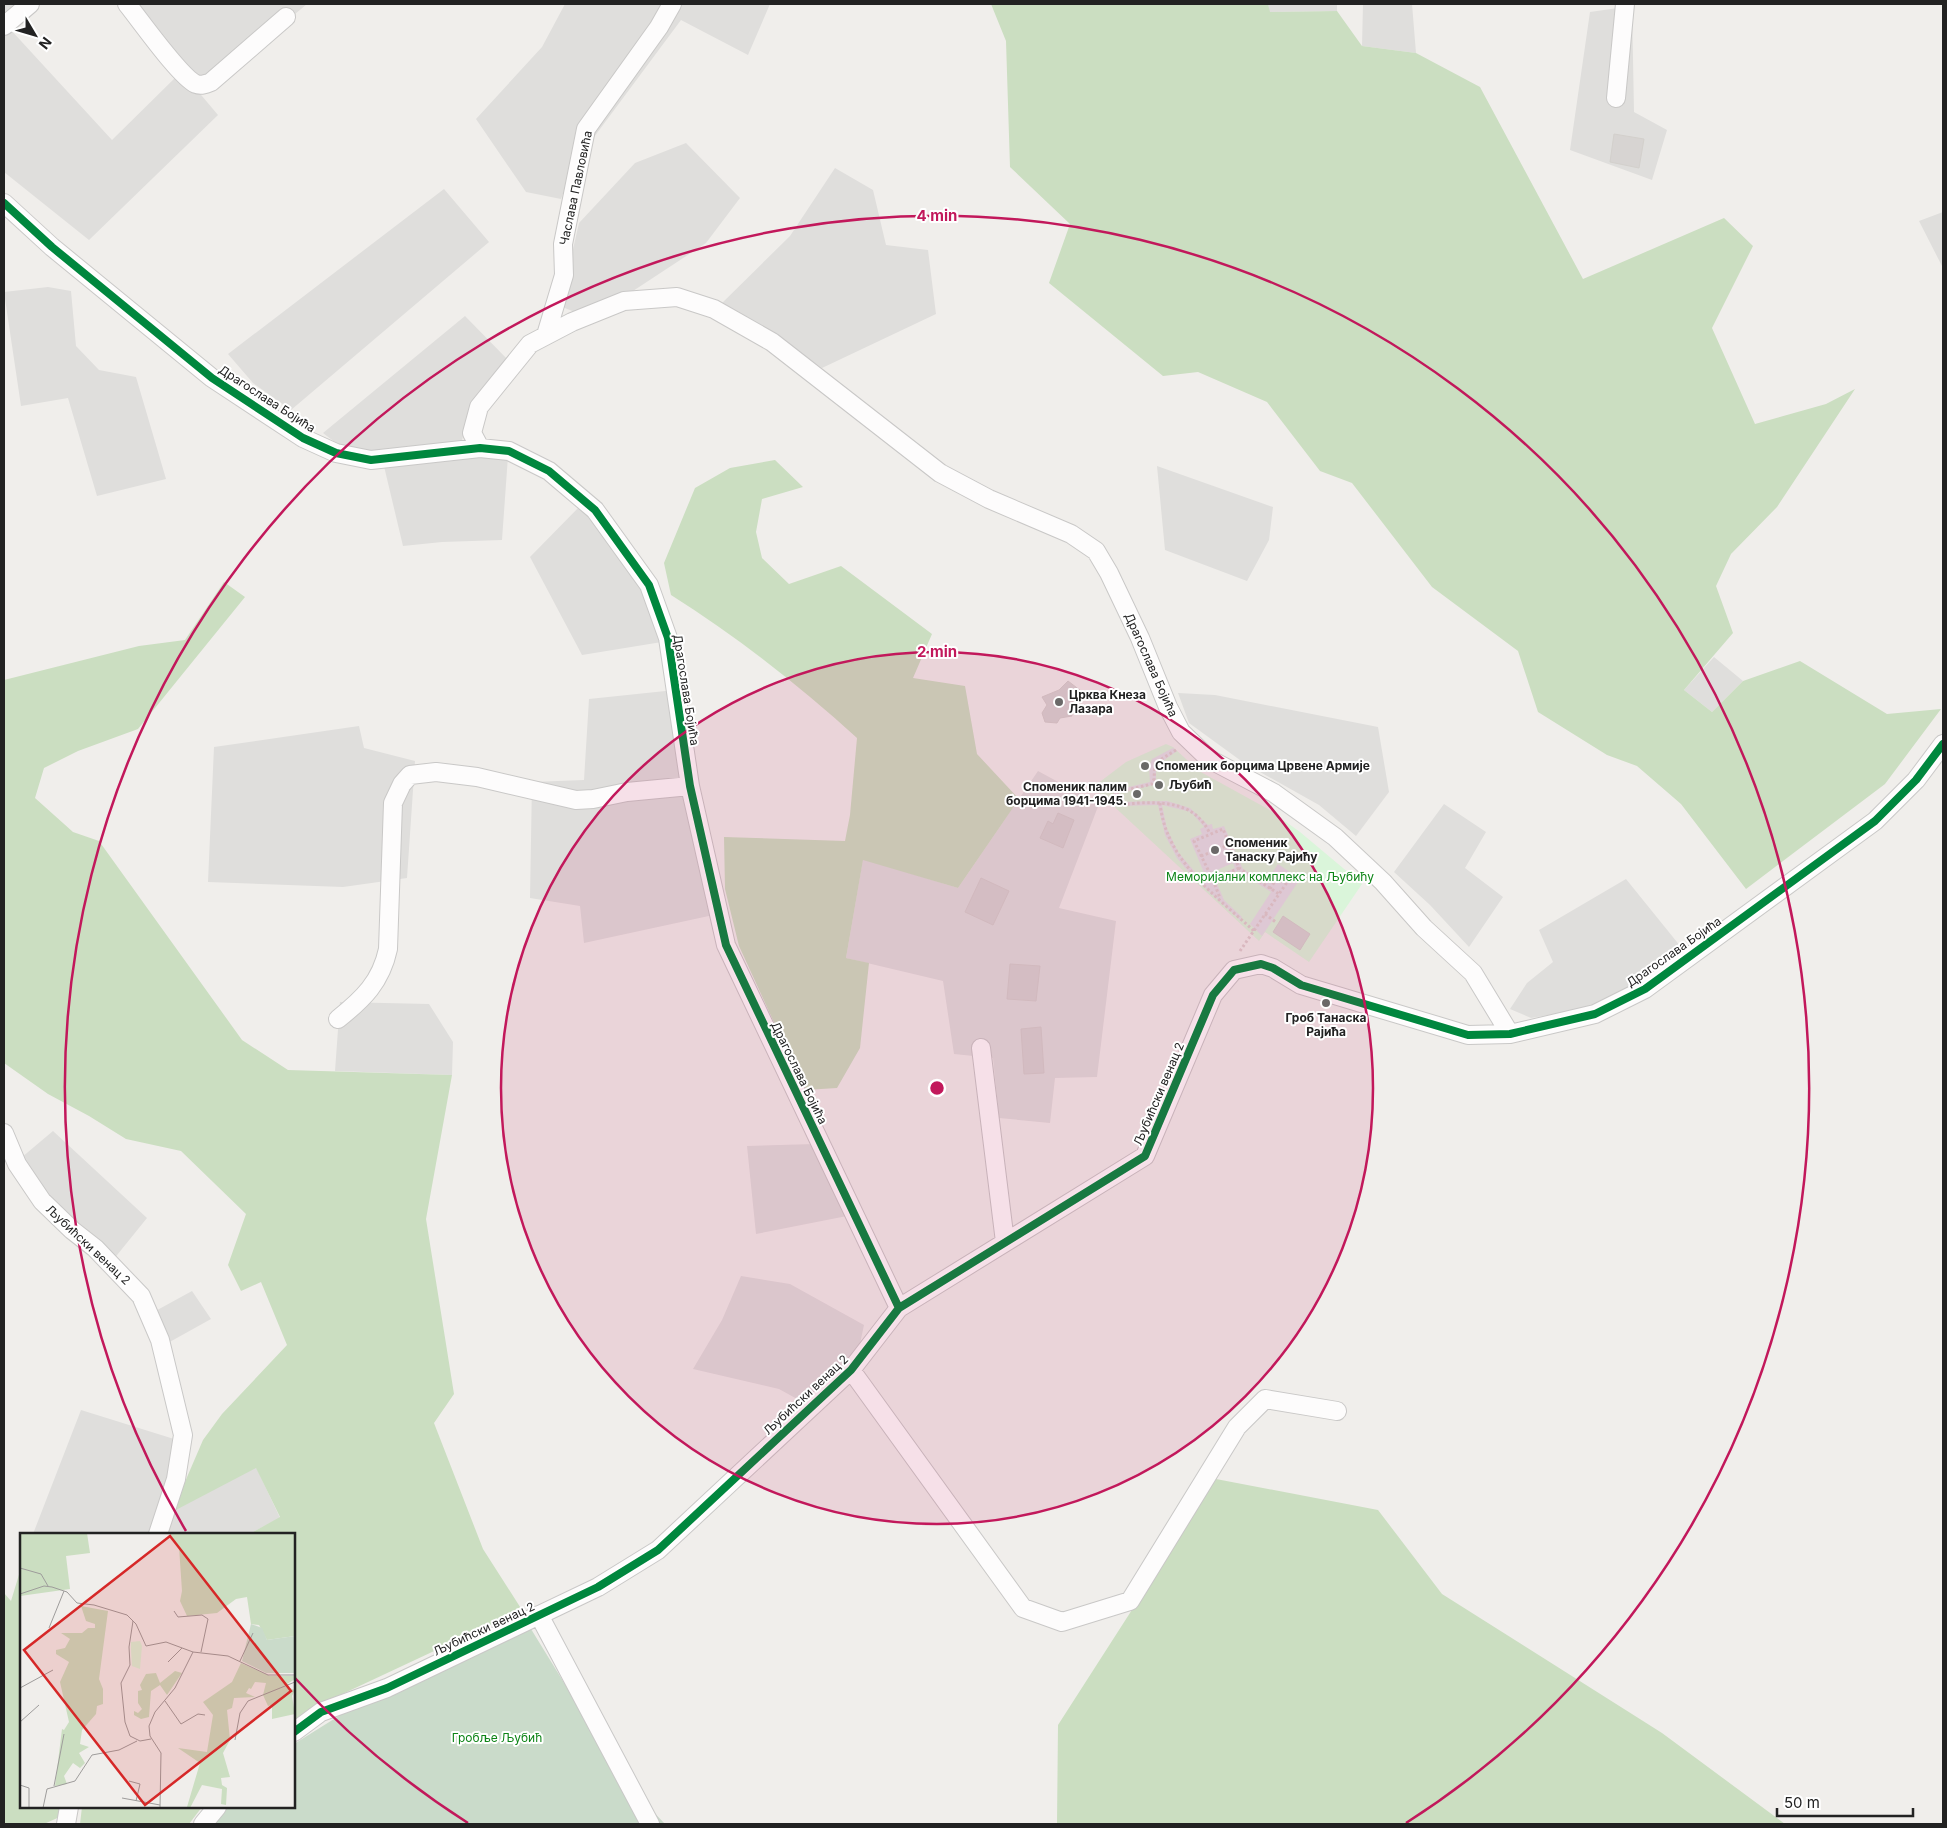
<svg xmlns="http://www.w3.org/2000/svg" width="1947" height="1828" font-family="Inter,sans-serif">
<rect width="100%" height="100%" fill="#f0eeeb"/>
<!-- residential -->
<path fill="#dfdedc" d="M4 4H32L10 29 112 140 180 73 120 4H307L204 90 191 83 218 115 89 240 4 172Z
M565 4H770L748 55 681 20 574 164 561 199 526 192 476 119 542 47Z
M1268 4H1337V11L1269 12Z
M1363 4H1412L1416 53 1362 46Z
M1632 6 1634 112 1667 130 1652 180 1570 150 1590 12Z
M686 143 740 198 706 243 633 291 577 313 560 306 579 223 635 163Z
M835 168 873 190 886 245 928 250 936 314 822 368 761 325 719 306 790 236Z
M444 189 489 242 291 410 253 383 228 354Z
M1943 212V268L1919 221Z
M48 287 71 291 76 346 99 370 136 377 166 479 97 496 68 398 21 406 4 292Z
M465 316 514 366 467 419 460 449 508 456 502 540 442 542 403 546 383 462 349 453 323 433Z
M1157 466 1273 507 1269 540 1247 581 1165 550Z
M581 505 628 558 668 641 582 655 530 557Z
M1714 657 1743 681 1712 712 1684 690Z
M675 690 718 914 584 943 580 906 530 898 532 782 584 780 589 699Z
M1178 693 1215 695 1378 727 1389 792 1356 836 1319 805 1244 763 1189 723Z
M359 726 364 748 415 761 407 878 343 887 208 882 214 747Z
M1038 771 1099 804 1059 908 1116 921 1097 1077 1055 1078 1050 1123 999 1118 993 1058 954 1054 943 981 846 958 863 859 958 888Z
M1444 804 1486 832 1465 868 1503 897 1469 947 1430 905 1394 872Z
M1626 879 1685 952 1640 980 1612 1004 1531 1018 1510 1009 1527 983 1553 962 1539 930Z
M340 1002 429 1004 453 1042 452 1075 335 1071Z
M53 1131 147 1218 109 1265 15 1163Z
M815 1144 828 1181 847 1216 756 1234 747 1146Z
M741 1276 790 1284 864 1325 855 1367 808 1405 779 1389 693 1369 722 1320Z
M192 1291 211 1319 166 1344 150 1314Z
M81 1410 174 1439 172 1511 256 1467 280 1518 253 1532 254 1534H33Z"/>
<!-- forest -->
<path fill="#cbdec1" d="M991 4H1268L1270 12 1337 11 1362 46 1416 53 1480 87 1583 279 1724 218 1753 246 1712 328 1755 424 1826 404 1855 389 1777 507 1731 554 1716 586 1733 633 1684 690 1712 712 1743 681 1800 661 1887 714 1941 709 1885 784 1746 889 1681 804 1637 766 1607 755 1538 712 1518 651 1432 587 1352 483 1320 471 1267 402 1198 372 1163 376 1049 283 1070 224 1010 167 1006 41Z
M775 460 803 487 762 499 756 532 762 558 789 584 841 566 932 634 913 678 965 686 977 754 1019 799 958 888 863 860 846 958 869 963 860 1048 837 1088 805 1090 739 946 725 889 724 837 845 841 850 815 857 738C800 686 736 636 671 595L664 563 695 488 730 468Z
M224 582 245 597 138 729 78 751 44 768 35 798 73 832 99 841 242 1040 288 1070 452 1075 426 1219 454 1394 434 1423 483 1549 522 1610 321 1704 294 1722V1534H254L253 1532 280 1517 256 1468 172 1512 203 1440 222 1414 287 1345 261 1282 241 1291 228 1265 246 1214 181 1151 126 1139 89 1116 48 1094 4 1063V680L139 646 185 640Z
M1216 1479 1378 1510 1442 1594 1662 1733 1785 1824H1057L1058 1725Z
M21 1568V1807H202L189 1824H80L82 1807 44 1824H4V1593L11 1601Z"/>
<!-- cemetery -->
<path fill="#cadbca" d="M531 1629 625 1782 665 1824H210L225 1807H294V1744L342 1714Z"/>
<!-- park -->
<path fill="#daf5da" d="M1166 744 1173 747 1199 771 1268 809 1300 832 1362 884 1309 962 1265 932 1259 941 1093 787 1126 762Z"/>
<!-- plaza -->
<path fill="#e2e1e5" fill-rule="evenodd" d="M1173 748 1177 751 1156 766V779L1153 785 1119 793 1117 800 1120 802 1167 801 1190 808 1208 825 1212 824 1213 829 1224 826 1243 869 1265 884 1278 864 1300 879 1262 936 1250 924 1271 892 1238 871 1216 881 1224 900 1242 917 1240 920 1192 876 1177 858 1165 835 1158 805 1119 806 1114 803 1112 796 1116 790 1150 782 1149 767 1152 759ZM1162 805 1191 812 1204 827 1200 829 1202 834 1190 839 1207 880 1204 881 1201 879 1178 852 1167 829ZM1233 863 1235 868 1214 877 1212 872Z"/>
<!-- building -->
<path fill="#d7d4d2" stroke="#d3d0cc" d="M1614 134 1644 139 1639 168 1610 162Z
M1068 681 1081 691 1070 705 1072 716 1060 718 1057 723 1045 722 1042 713 1047 705 1042 697 1059 690Z
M1058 813 1074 820 1063 848 1040 838 1048 821 1053 824Z
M981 878 1009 891 993 925 965 912Z
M1283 916 1310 934 1300 950 1273 932Z
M1010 964 1040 966 1036 1001 1007 999Z
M1041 1027 1044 1073 1024 1074 1021 1029Z"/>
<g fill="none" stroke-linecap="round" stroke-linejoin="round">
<!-- minor casing -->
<g stroke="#c9c8c7" stroke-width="20">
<path id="minor" d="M127 4C140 20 180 77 196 84 201 86 206 84 211 82L286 17
M4 26 30 4
M1616 98 1625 4
M4 203 52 247 212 378 303 438 336 453 371 460 480 448 509 451 549 471 595 510 649 585 668 638 690 786 726 945 899 1308
M546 335 564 275 563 244 586 129 659 27 672 4
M480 448 472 433 479 407 530 344 572 322 624 301 677 297 714 309 772 342 940 473 989 499 1071 534 1096 551 1109 573 1140 638 1168 707 1181 732 1209 759 1274 793 1335 837 1383 882 1424 928 1473 973 1510 1034
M338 1019C363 999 381 982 388 949L393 803 402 784 410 775 436 772 477 777 576 800 593 799 627 792 690 786
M981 1048 1005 1242
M4 1133 17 1164 42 1201 72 1230 95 1248 141 1296 160 1340 183 1435 176 1479 158 1534
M851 1370 1023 1608 1062 1622 1130 1601 1237 1427 1265 1399 1337 1411
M539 1615 650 1824
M294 1732 321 1712 387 1688 598 1587 658 1550 851 1370 899 1308 1145 1156 1213 995 1234 970 1261 964 1273 968 1301 985 1468 1035 1510 1034 1595 1014 1645 989 1875 821 1916 780 1943 744
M66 1824 69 1807
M203 1824 217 1807"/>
</g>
<!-- path -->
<path stroke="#dccecd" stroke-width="3" stroke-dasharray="2.5 2.5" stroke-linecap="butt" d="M1176 750 1155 763 1154 779 1152 784 1118 792 1114 795 1115 801C1121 806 1129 804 1137 803 1167 802 1196 803 1210 834
M1160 803C1166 861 1214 894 1254 931
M1218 849 1229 845
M1201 856 1212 852
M1239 868 1213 880 1194 841 1223 829 1239 868 1279 894
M1213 880 1220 898
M1270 889 1281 872
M1265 914 1277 923
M1240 951 1290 878"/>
<!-- minor -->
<use href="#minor" stroke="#fdfcfc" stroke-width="18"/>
<!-- cycleway casing -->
<g stroke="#fff" stroke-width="11">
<path id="cycleway" d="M4 203 52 247 212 378 303 438 336 453 371 460 480 448 509 451 549 471 595 510 649 585 668 638 690 786 726 945 899 1308
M294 1732 321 1712 387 1688 598 1587 658 1550 851 1370 899 1308 1145 1156 1213 995 1234 970 1261 964 1273 968 1301 985 1468 1035 1510 1034 1595 1014 1645 989 1875 821 1916 780 1943 744"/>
</g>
<!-- cycleway -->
<use href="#cycleway" stroke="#00873e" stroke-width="8"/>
</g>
<!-- distance rings -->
<circle cx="937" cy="1088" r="436" fill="#c2185b" fill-opacity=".12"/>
<g fill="none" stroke="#c2185b" stroke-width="2.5">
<circle cx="937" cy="1088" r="436"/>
<path d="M468 1823A872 872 0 0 1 294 1677M186 1531A872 872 0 1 1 1406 1823"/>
</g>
<!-- markers -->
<g fill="#6a6968" stroke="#fff" stroke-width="2">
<circle cx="1059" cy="702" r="5"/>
<circle cx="1145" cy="766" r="5"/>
<circle cx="1159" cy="785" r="5"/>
<circle cx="1137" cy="794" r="5"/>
<circle cx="1215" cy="850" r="5"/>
<circle cx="1326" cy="1003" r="5"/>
</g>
<g text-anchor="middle" stroke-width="4" stroke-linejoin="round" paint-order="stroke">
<!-- street labels -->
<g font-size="12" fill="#222" stroke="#fff">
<text transform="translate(576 188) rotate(-78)" y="4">Часлава Павловића</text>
<text transform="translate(267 399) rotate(33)" y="4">Драгослава Бојића</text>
<text transform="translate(1151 665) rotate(66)" y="4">Драгослава Бојића</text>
<text transform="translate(686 690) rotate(81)" y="4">Драгослава Бојића</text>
<text transform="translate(1674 952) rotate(-35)" y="4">Драгослава Бојића</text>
<text transform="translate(799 1073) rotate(64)" y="4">Драгослава Бојића</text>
<text transform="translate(1159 1094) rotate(-67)" y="4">Љубићски венац 2</text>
<text transform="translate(88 1245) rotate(43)" y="4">Љубићски венац 2</text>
<text transform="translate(806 1395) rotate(-43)" y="4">Љубићски венац 2</text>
<text transform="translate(484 1629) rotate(-25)" y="4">Љубићски венац 2</text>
</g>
<!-- poi labels -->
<g font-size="12" font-weight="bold" fill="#222" stroke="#fff" text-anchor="start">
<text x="1069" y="699">Црква Кнеза<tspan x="1069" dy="14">Лазара</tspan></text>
<text x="1155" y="770">Споменик борцима Црвене Армије</text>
<text x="1169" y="789">Љубић</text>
<text x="1127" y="791" text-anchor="end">Споменик палим<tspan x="1127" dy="14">борцима 1941-1945.</tspan></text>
<text x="1225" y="847">Споменик<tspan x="1225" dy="14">Танаску Рајићу</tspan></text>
<text x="1326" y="1022" text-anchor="middle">Гроб Танаска<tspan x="1326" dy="14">Рајића</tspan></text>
</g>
<!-- park labels -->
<g font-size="12" fill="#0c8416" stroke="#fff">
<text x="1270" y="881">Меморијални комплекс на Љубићу</text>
<text x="497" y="1742">Гробље Љубић</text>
</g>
</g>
<!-- overview -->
<g transform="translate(20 1533)">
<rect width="275" height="275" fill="#f0eeeb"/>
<path d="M0 0H67L70 20 46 23 50 56 0 63ZM149 0H275V103L247 107 239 92 231 91 227 64 216 66 197 80 167 83 160 68 162 58 159 14ZM61 73 88 78 79 146 83 156V171L77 173 76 181 62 197 60 211 69 214 59 220 65 230 60 235 53 230 44 243 47 251 35 253 42 196 44 197 49 189 40 149 49 129 36 121V117L45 115 50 106 41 100H62L68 95H75V91L66 88ZM221 130 250 143H275V146L264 153 275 157 272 163 275 181 252 186V172L248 173 243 162 246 150 235 149 231 156 229 155 226 160 235 164 214 165 212 175 207 177 210 207 203 220 210 244 201 245 202 252 207 255 206 272 201 271 202 256 182 252 170 275H162L167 274 180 230 158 215 187 219 193 182 183 169 212 149ZM155 138 162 140 147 162 140 152 131 158 129 184 121 186 114 182V178L118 180 122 176 118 170V158L122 157 120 152 126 141 136 140 140 150Z" fill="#cbdec1"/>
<path d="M231 91 242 95 247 107 275 103V140H246L222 128Z" fill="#cadbca"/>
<path d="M120 108 122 113 120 136 112 133 111 117V109Z" fill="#daf5da"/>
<path fill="none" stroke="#9e9c9b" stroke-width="1" d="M0 35 21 41 28 53M0 61 24 53 32 54 47 59 57 70 74 72 107 82 116 91 126 113 146 109 173 119 208 123 248 142H275M154 78 158 84 182 82 188 86 181 119M113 88 109 114 110 132 101 150 105 189 110 203 120 208 131 206M29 95 44 58M220 128 233 100M148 129 162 115M0 155 33 137M145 168 161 191 178 181 185 182M0 189 19 172M215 207 220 180 228 168 275 149M109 248 120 251 116 268M0 252 9 255V275M34 253 44 201M102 265 140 272M23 275 27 256 55 248 72 222 99 217 117 208M140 275 141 220 130 203 129 193 135 179 155 155 173 119"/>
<path fill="#d62828" fill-opacity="0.15" stroke="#d62828" stroke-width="2.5" d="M150 3 271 158 125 272 4 117Z"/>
<rect width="275" height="275" fill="none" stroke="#222" stroke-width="2.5"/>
</g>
<circle cx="937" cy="1088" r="8" fill="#c2185b" stroke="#fff" stroke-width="2.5"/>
<g font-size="15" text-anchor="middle" font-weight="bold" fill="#c2185b" stroke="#fff" stroke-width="4" stroke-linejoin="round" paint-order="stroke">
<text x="937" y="221">4 min</text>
<text x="937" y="657">2 min</text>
</g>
<!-- border -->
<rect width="1947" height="1828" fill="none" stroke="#222222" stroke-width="10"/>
<!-- north arrow -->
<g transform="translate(35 35) rotate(128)" stroke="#ffffff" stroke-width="4" paint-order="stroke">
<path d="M0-4L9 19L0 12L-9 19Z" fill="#222222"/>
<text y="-8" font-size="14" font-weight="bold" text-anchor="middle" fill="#222222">N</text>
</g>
<!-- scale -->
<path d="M1777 1808v8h136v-8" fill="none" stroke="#222222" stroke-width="2.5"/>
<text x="1784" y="1808" font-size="15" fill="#222222" stroke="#ffffff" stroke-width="4" paint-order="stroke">50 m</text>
</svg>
